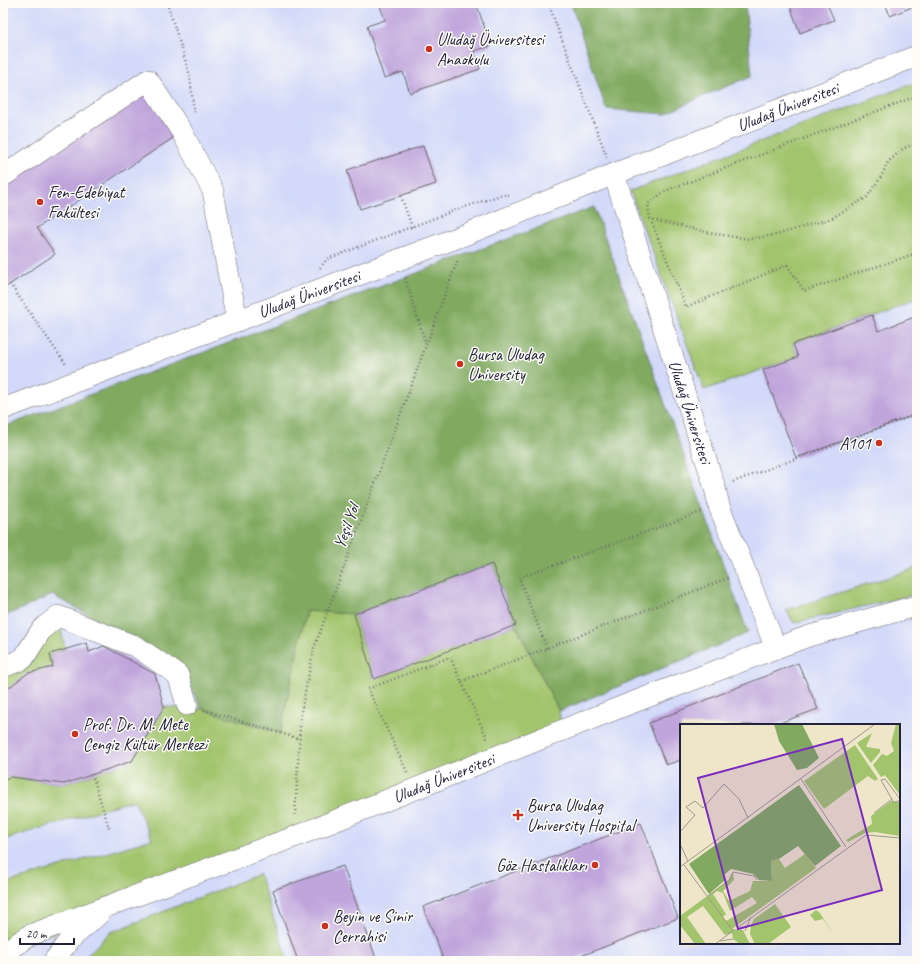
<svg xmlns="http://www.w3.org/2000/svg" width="920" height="964" font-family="Caveat,sans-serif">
<rect width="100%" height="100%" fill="#fdfcf7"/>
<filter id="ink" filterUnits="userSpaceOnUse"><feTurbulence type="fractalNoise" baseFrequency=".025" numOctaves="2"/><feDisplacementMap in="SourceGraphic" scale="8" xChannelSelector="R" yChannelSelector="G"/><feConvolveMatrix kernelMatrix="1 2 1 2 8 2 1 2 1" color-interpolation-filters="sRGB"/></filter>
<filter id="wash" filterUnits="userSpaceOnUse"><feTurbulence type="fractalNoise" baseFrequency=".012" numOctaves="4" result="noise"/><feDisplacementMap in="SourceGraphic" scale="16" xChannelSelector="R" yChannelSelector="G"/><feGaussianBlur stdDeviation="0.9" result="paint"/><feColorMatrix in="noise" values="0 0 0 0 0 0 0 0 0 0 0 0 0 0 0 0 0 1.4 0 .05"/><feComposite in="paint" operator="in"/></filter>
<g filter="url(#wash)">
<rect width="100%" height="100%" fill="#efe6c9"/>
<!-- built -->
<path fill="#d2d9f9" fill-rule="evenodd" d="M3 3H917V961H3ZM681 725H899V943H681Z"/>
<!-- green -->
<path fill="#a2c46d" stroke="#627354" d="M917 82V298L793 343 798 357 704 390 630 191Z
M917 568V597L908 596 794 623 786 610Z
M306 611 354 614 374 678 516 625 559 711 562 730 3 953V884L152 839 134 800 3 840V780L10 777 64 784 131 761 164 707 202 709 280 733Z
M58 616 65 649 50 654 53 667 3 692V667Z
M259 874 288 961H82L109 933Z"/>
<!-- forest -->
<path fill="#81aa60" stroke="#52664e" d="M571 3H745L752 76 701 97 665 114 606 109Z
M594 207 748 633 559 711 516 625 492 564 354 614 306 611 280 733 202 709 177 663 52 595 3 617V427Z"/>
<g id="blocks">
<!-- building -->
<path fill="#bfa5dc" d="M379 3H476L491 46 474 51 480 69 410 93 403 72 384 78 367 26 385 20Z
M789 3H834L828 6 834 20 800 33Z
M885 3H917V5L890 16Z
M148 80 182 132 37 228 55 254 3 289V176Z
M423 146 436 184 360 209 347 170Z
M872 315 878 331 917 316V414L796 458 763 370 798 357 793 344Z
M492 564 516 625 374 679 354 614Z
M87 643 89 652 104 646 155 674 164 707 132 761 64 784 10 777 3 780V692L28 673 53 667 50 654Z
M798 663 818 709 774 725H681V760L666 765 649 723Z
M641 823 678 918 568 961H444L423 907Z
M343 866 377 961H298L273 890Z"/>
</g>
</g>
<g filter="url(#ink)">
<use href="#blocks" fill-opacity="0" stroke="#6a676d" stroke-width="1"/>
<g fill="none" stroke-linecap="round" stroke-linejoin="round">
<!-- minor casing -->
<g stroke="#6a676d" stroke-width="22">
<g id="minor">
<path id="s1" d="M614 174 715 488 719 506 776 648"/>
<path d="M3 176 148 80 182 132 213 191 237 321"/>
<path id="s2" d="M3 409 467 234 614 174 917 56"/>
<path d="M3 667 23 659 42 629 58 616 137 647 178 675 187 705"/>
<path id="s3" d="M3 953 30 935 294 837 621 707 776 648 809 636 912 607 917 608"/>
<path d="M54 961 69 940 99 914"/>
</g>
</g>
<!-- path -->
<path stroke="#6a676d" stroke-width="2.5" stroke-dasharray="1 3" stroke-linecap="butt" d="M167 3 190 75 194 113
M548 3 607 157
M401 196 412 227
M649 219 715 234 749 239 776 235 832 218 867 197 881 177 888 162 904 148 917 143
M650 219 648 204 665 191 917 96
M652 223 686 307 787 265 804 291 917 253
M320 268 327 259 456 210 501 195H509
M405 278 426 344
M10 284 67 366
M733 482 917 414
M547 648 519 578 701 512
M462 681 728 578
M204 710 300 739
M407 772 368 689 450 657 488 740
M92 774 110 831
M295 815 301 712 314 648 458 259"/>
<!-- minor -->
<use href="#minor" stroke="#fff" stroke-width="21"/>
</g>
</g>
<!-- markers -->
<g fill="#c8321e" stroke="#fdfcf7" stroke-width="1.5">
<circle cx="429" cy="49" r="4"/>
<circle cx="40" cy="202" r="4"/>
<circle cx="460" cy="364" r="4"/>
<circle cx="879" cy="443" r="4"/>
<circle cx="75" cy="734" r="4"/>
<path d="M516 809h4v4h4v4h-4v4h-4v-4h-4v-4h4z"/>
<circle cx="595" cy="865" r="4"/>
<circle cx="325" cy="926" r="4"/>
</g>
<g text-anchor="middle" stroke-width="3" stroke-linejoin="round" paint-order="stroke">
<!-- poi labels -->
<g font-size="17" fill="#22223b" stroke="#fdfcf7" text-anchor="start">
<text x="437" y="45">Uludağ Üniversitesi<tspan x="437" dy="20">Anaokulu</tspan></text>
<text x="48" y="198">Fen-Edebiyat<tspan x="48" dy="20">Fakültesi</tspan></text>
<text x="468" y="360">Bursa Uludag<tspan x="468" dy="20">University</tspan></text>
<text x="871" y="449" text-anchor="end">A101</text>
<text x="83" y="730">Prof. Dr. M. Mete<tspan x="83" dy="20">Cengiz Kültür Merkezi</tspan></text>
<text x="527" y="811">Bursa Uludag<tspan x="527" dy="20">University Hospital</tspan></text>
<text x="587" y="871" text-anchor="end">Göz Hastalıkları</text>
<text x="333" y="922">Beyin ve Sinir<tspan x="333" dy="20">Cerrahisi</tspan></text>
</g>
<!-- street labels -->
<g font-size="17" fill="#22223b" stroke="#fdfcf7">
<text dy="6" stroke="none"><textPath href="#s2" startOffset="841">Uludağ Üniversitesi</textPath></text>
<text dy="6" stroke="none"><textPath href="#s2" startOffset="327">Uludağ Üniversitesi</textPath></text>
<text dy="6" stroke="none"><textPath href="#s1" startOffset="250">Uludağ Üniversitesi</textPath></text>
<text transform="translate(346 526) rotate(-70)" y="6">Yeşil Yol</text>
<text dy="6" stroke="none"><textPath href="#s3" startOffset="475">Uludağ Üniversitesi</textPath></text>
</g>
</g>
<!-- overview -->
<g transform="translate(680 724)">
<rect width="220" height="220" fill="#efe6c9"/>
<path d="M216 0H220V71L205 51 201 53 193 41 202 30 207 32 214 27 211 19ZM192 9 186 23 200 25V28L191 39 177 19ZM175 21 198 55 195 57 188 52 144 85 124 57ZM211 77 220 78V112L195 108 185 109 168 118 166 116 192 100 191 92ZM125 130 136 144 52 205 63 206 70 220H60L53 215 52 209 45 211 23 182 7 193 26 220H15L0 201V192L49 156 53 148 54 156 43 167 49 177 70 167 73 157H92L91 137 99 135 105 144ZM37 167 43 169 50 187 72 173 77 179 46 197 43 193 46 190 33 170ZM95 180 111 203 88 220H75L70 210 71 201 74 195ZM136 186 140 189 155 213 143 195 135 197 130 191Z" fill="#a2c46d" fill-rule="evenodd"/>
<path d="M94 0H122L139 34 127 44 117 46 99 17ZM119 61 161 122 135 142 118 122 99 135 91 137 92 157 79 156 73 150 51 145 44 151V157L29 170 9 140Z" fill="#81aa60"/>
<path fill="none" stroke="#9d9890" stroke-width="1" d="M121 55 166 123M220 75 205 55 201 56 214 79 220 76M194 89 212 75M0 108 15 91 6 83 15 77 23 84 44 60 59 75 68 94M0 120 8 137M4 141 53 207 35 220M0 143 195 0M28 172 49 156 53 148 74 152 77 156M57 204 186 111 220 114M65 207 71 193M40 217 53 215"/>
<path fill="#7b2cbf" fill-opacity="0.15" stroke="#7b2cbf" stroke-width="2" d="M162 15 202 166 58 205 18 54Z"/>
<rect width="220" height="220" fill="none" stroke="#22223b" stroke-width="2"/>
</g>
<!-- margin -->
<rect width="920" height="964" fill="none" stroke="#fdfcf7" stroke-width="16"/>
<!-- scale -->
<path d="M20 938v6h54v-6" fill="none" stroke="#22223b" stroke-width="2"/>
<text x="26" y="938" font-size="12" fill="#22223b" stroke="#fdfcf7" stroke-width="3" paint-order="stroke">20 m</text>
</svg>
